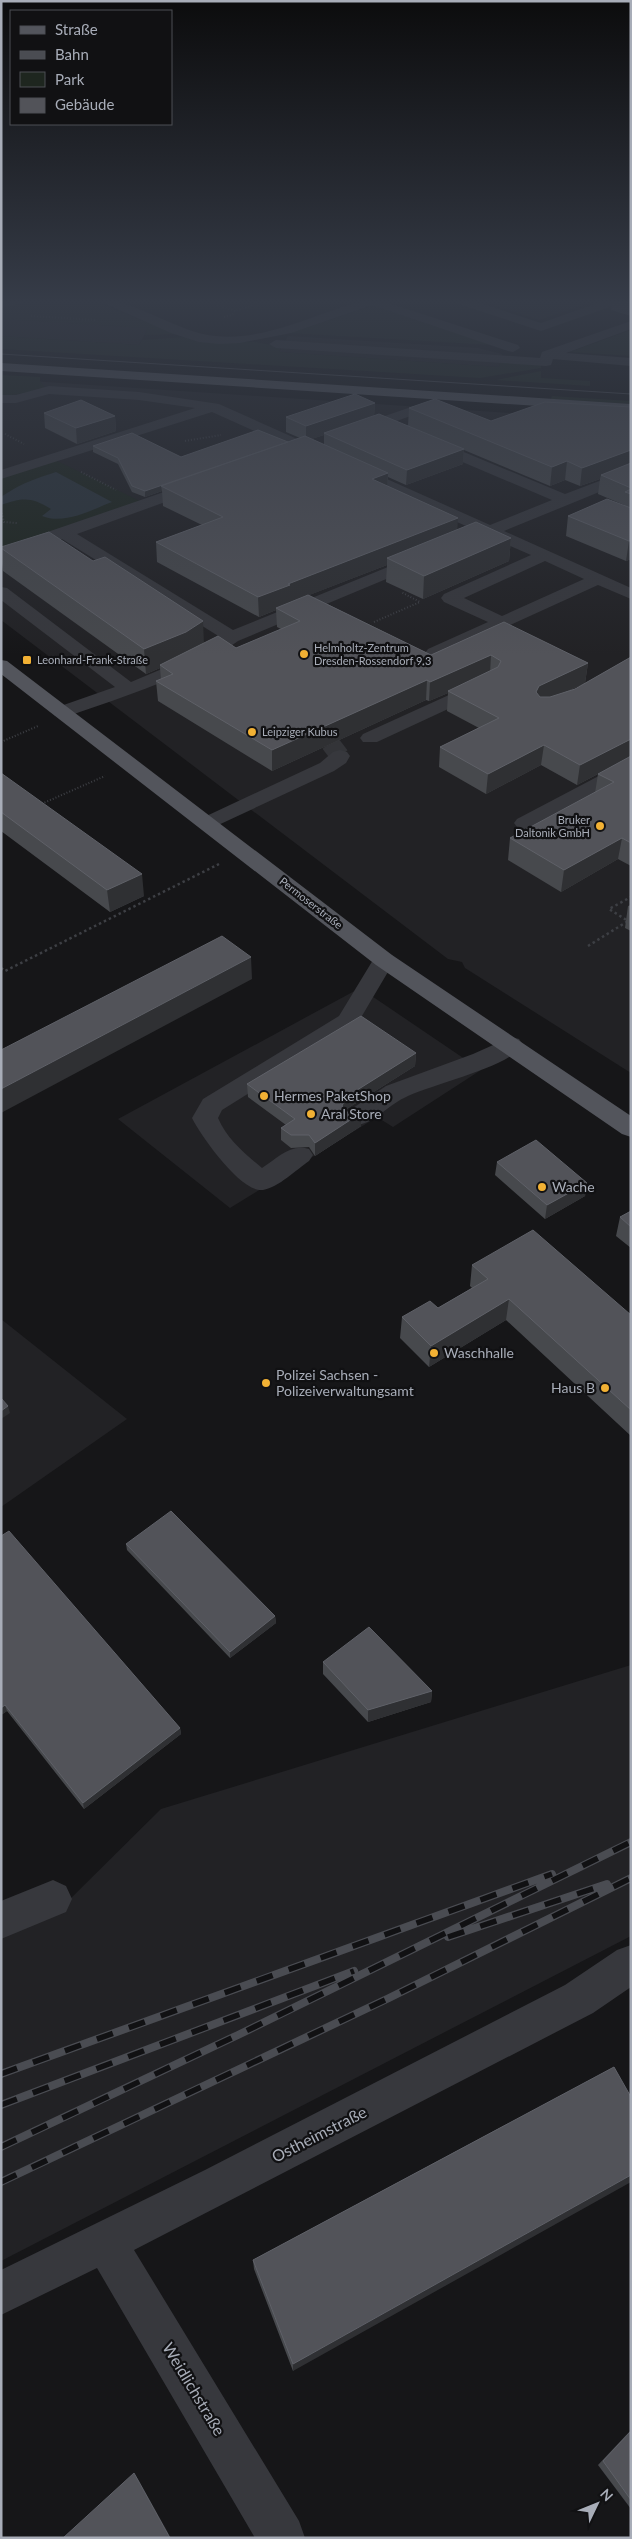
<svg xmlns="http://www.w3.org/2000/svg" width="632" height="2539" font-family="Lato,sans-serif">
<rect width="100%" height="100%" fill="#161618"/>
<!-- built -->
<path fill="#222225" d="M477 300H598L539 320Z
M1 319 148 328 139 345 1 336Z
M288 336 478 348 502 354 499 367 279 352Z
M1 379 631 421V1073L465 968 462 962 448 959 1 620Z
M360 988 481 1070 393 1127 377 1117 230 1208 118 1119Z
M1 1319 127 1419 1 1507Z
M631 1665V1936L1 2261V1933L60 1909 161 1809Z"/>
<!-- green -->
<path fill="#1e261f" d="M29 300H90L177 334 145 335 148 328 1 319V307Z
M375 305 492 345 289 333Z
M631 330V356L570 352Z
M1 336 139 345 142 340 184 337 209 343 255 342 281 347 279 352 499 367 501 360 541 363V368L480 378 1 349Z
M541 371V378L590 381V386L496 380Z
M1 375 40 377V381L46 389 1 397Z
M552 396 631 401V404L551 399Z
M53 459 146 504 1 553V475Z"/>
<!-- water -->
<path fill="#2c353c" d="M56 472 112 502C91 510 65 525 42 516L51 509C32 497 23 497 1 505V497C22 483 32 480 56 472Z"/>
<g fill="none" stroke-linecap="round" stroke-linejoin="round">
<!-- minor-tunnel -->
<path stroke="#333438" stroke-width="19" stroke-dasharray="19 9" stroke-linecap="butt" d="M330 743 340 756"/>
<!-- path-far1 -->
<path stroke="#3d3f44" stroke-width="2" stroke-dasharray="1 2" stroke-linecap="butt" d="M206 300 235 311
M31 316 95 320
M224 317 232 315 235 311 272 300
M5 434 24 444
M185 441 221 435
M81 472 116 490
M1 510 4 522 17 523
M374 622 420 602 401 592
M1 742 38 726
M39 805 105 776
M217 865 219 864"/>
<!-- path -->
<path stroke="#3d3f44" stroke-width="2.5" stroke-dasharray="2.5 3" stroke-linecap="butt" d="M588 946 628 921 609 909 631 897
M1 968 5 971 219 864"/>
<!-- minor -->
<path fill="#37383d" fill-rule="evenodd" d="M1 300H24L22 303 1 308Z
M97 300C129 296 177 333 216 336 254 340 294 324 328 312 346 306 361 300 379 300L518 345 520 348 513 352 508 351 372 305 291 333 240 343 219 344 199 342 171 333Z
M454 300H471L541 323 606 300H623L621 303 541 331 456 303Z
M631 321V329L566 353 631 358V366L553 359 551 365 546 366 276 348 269 344 276 340 540 358 542 352Z
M49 386 139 392 219 404 490 525 552 500 425 446 423 443 425 440H435L565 494 631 469V479L504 531 631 588V599L598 585 440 657H428L425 653 428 649 488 622 444 602 441 598 444 594 531 555 490 537 480 540 474 538 472 535 477 531 212 412 1 479V470L195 408 139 400 49 394 16 403H1V395H16ZM545 561 584 579 502 616 464 598Z
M414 406 421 410 419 413 360 434H350L348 431 350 428Z
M196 481 204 486 201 489 77 534 233 630 415 556 421 554 429 559 427 562 238 641C187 678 127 695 69 716H55L53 712 55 708 115 687 1 600V587L7 588 131 682 188 658 220 637 62 539 1 558V548Z
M482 680 489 682 491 686 489 690 377 742H363L360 738 363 734Z
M340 750 347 752 350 756 346 763 334 771 214 827 207 829 200 827 197 823 200 819 320 763 333 752Z
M631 759V773L531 827 524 829 517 827 514 823 517 819Z
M384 953 392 955 395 960 356 1026 222 1110 218 1118C227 1139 244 1153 262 1168 277 1158 291 1143 309 1149L313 1155 309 1161C296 1170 279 1187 263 1190 241 1193 201 1136 192 1118L203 1099 339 1016 376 955Z
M511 1037 519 1039 523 1045C508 1068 431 1084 404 1098 385 1107 369 1130 347 1124L343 1118 347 1112 386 1086 473 1054Z
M53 1880 66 1886 72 1899 66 1912 1 1939V1901Z
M631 1945V1987L593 2013 134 2250 299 2521 305 2538H255L97 2268 1 2315V2270L205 2170 565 1985 617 1950Z"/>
<!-- major -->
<path fill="#53555c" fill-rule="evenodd" d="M1 363 631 404V412L1 371Z
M1 660 7 661 392 955 631 1116V1137L622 1134 376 965 1 674Z"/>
<!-- tram -->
<path stroke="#4a4c52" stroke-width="1" d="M1 354 631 394"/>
<!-- rail casing -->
<g stroke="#4a4c52" stroke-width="8">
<path id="rail" d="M448 1937 607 1884
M1 2074 552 1874
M1 2105 354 1971
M1 2147 238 2035 631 1842
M1 2182 389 1998 631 1878"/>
</g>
<!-- rail -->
<use href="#rail" stroke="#111113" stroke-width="5.5" stroke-dasharray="17" stroke-linecap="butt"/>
</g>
<!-- wall -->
<path fill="#47494d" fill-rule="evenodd" d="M613 300H631V316L611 310Z
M375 403 374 416 408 426 409 408 491 421 631 407V559L626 561 566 536 568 516 624 505 598 494 600 479 580 486 565 480 550 486 464 450 463 464 406 485 388 477 387 486 457 530 511 538 509 561 423 599 386 582 387 565 309 595 431 655 504 622 588 663 585 683 566 692 575 689 631 657V866L618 859 561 892 508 860 510 838 595 793 598 774 577 785 541 765 486 794 439 767 440 747 479 728 447 711 448 693 429 701 426 700 272 771 158 701 156 681 161 679 160 668 146 674 3 571 1 556V547L204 643 236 648 281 629 277 627 276 610 259 617 157 562 156 542 202 525 163 506 162 491 145 497 132 492 118 464 93 452V446L181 457 288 442 300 438 286 432V417ZM324 435V445L311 439Z
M44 413 115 416 116 431 77 444 45 428Z
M1 773 144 896 110 912 1 831Z
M631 905V931L625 928 628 906Z
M416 1053 415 1066 345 1110V1111L361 1126 315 1156 309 1147 291 1148 281 1140V1128L286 1125 248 1097 247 1084Z
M497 1162 587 1183 585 1196 545 1219 495 1175Z
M631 1211V1248L616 1236 620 1217Z
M472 1265 631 1315V1436L506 1320 429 1367 400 1338 402 1317 438 1308 472 1288 470 1286Z
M1 1536 180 1728 181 1734 84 1809 7 1711 1 1715Z
M126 1544 275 1616 276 1623 230 1658 127 1550Z
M323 1662 432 1691 431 1702 368 1722 323 1674Z
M614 2067 293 2371 254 2269 253 2260Z
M631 2430V2509L598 2465Z"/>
<!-- shaded-wall -->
<path fill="#2f3033" d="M375 403 374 418 324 433V435L306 441V426Z
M115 416 116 431 77 444 76 428Z
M288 442 161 486 162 491 145 497V491Z
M464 449 463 464 406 485 407 470Z
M631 450V464L601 475 600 479 580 486 582 468Z
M567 461 565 480 550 486 552 467Z
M388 473 387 492 372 479Z
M458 518 457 537 387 558V565L276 608V610L259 617 258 597 288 584Z
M511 538 509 561 423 599 424 576Z
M629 541H631V559L626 561Z
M203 621 204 645 160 665V668L146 674 144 649Z
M491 655 490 674 448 691V693L429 701 430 682Z
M588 663 585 683 537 705 536 692 539 686Z
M427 680 426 700 272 771V750Z
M631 739 630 757 577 785 580 765Z
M544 745 541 765 486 794 488 774Z
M622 838 618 859 561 892 564 870Z
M142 874 144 896 110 912 107 890Z
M251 957 252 979 1 1113V1089Z
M416 1053 415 1066 345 1110 341 1119 342 1106 346 1097Z
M361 1113V1126L315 1156V1143Z
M587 1183 585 1196 545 1219 547 1205Z
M509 1299 506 1320 429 1367 431 1346Z
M8 1406 10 1413 1 1419V1411Z
M275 1616 276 1623 230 1658V1652Z
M432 1691 431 1702 368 1722V1710Z
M5 1705 7 1711 1 1715V1708Z
M180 1728 181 1734 84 1809 83 1803Z
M631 2175V2182L293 2371V2364Z
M134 2473 138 2479 171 2538H170Z"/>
<!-- building -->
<path fill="#525359" stroke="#5f6168" d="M622 300H631V302Z
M355 394 375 403 306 426 286 417Z
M435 399 491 421 545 402 631 407V450L582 468 567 461 552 467 409 408Z
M81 400 115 416 76 428 44 413Z
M379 414 464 449 407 470 324 433Z
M258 430 288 442 145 491 132 486 118 458 93 446 132 433 181 457Z
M305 436 388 473 372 479 458 518 288 584 290 585 258 597 156 542 223 517 161 486Z
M631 463V488L601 475Z
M631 489V494L625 492Z
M607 499 631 508V541H629L568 516Z
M476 522 511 538 424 576 387 558Z
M49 532 93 561 105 557 203 621 186 632 144 649 1 548V547Z
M308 595 431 655 504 622 588 663 539 686 536 692 540 697H550L575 689 631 657V739L580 765 544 745 488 774 440 747 499 718 448 691 498 667 501 661 491 655 430 682 427 680 272 750 156 681 173 674 160 665 218 636 236 648 300 621 276 608Z
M631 756V843L622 838 564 870 510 838 614 782 598 774Z
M1 773 142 874 107 890 1 812Z
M222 936 251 957 1 1089V1050Z
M361 1016 416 1053 346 1097 342 1106 346 1112 361 1113 315 1143 309 1135H291L281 1128 295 1119 247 1084Z
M536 1140 587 1183 547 1205 497 1162Z
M631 1211V1227L620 1217Z
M533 1230 631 1315V1410L509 1299 431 1346 402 1317 430 1301 438 1308 488 1279 472 1265Z
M1 1398 8 1406 1 1411Z
M171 1511 275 1616 230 1652 126 1544Z
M9 1531 180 1728 83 1803 5 1705 1 1708V1536Z
M369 1627 432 1691 368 1710 323 1662Z
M614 2067 631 2097V2175L293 2364 253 2260Z
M631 2431V2500L603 2461Z
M134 2473 170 2538H63Z"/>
<!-- sky -->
<linearGradient id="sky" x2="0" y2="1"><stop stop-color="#0c0c0d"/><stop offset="0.46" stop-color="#363c48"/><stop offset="1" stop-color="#363c48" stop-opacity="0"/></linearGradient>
<rect width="632" height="655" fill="url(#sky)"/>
<!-- markers -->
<g fill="#f2b134" stroke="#111113" stroke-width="2">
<circle cx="304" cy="654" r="5"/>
<rect x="22" y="655" width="10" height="10" rx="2.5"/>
<circle cx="252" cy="732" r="5"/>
<circle cx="600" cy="826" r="5"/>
<circle cx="264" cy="1096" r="5"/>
<circle cx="311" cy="1114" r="5"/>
<circle cx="542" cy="1187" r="5"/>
<circle cx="434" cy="1353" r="5"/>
<circle cx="266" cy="1383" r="5"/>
<circle cx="605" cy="1388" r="5"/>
</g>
<g text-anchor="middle" stroke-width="4.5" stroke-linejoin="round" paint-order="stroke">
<!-- far-poi labels -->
<g font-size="11" fill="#a8adb8" stroke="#111113" text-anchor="start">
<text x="314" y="652">Helmholtz-Zentrum<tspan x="314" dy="13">Dresden-Rossendorf 9.3</tspan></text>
<text x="37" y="664">Leonhard-Frank-Straße</text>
<text x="262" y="736">Leipziger Kubus</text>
<text x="590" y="824" text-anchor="end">Bruker<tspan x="590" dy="13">Daltonik GmbH</tspan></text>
</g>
<!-- far-street labels -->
<g font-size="11" fill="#a8adb8" stroke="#111113">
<text transform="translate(311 903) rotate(38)" y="4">Permoserstraße</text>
</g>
<!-- poi labels -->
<g font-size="14" fill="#a8adb8" stroke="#111113" text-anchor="start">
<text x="274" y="1101">Hermes PaketShop</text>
<text x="321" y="1119">Aral Store</text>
<text x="552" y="1192">Wache</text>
<text x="444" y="1358">Waschhalle</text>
<text x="276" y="1380">Polizei Sachsen -<tspan x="276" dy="16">Polizeiverwaltungsamt</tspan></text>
<text x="595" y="1393" text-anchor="end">Haus B</text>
</g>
<!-- near-street labels -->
<g font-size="16" fill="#a8adb8" stroke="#111113">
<text transform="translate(319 2134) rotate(-27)" y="6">Ostheimstraße</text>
<text transform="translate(194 2389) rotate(59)" y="6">Weidlichstraße</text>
</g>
</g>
<!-- border -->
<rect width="632" height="2539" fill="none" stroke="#a8adb8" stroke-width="5"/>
<!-- legend -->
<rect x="10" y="10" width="162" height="115" fill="#111113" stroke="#4d4f55"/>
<rect x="20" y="26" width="25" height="8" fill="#53555c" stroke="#4d4f55"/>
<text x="55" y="35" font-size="15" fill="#a8adb8">Straße</text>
<rect x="20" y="51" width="25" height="8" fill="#4a4c52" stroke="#4d4f55"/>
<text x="55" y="60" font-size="15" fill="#a8adb8">Bahn</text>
<rect x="20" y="72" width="25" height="15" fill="#1e261f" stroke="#4d4f55"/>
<text x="55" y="85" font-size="15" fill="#a8adb8">Park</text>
<rect x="20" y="98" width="25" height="15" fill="#525359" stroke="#4d4f55"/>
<text x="55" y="110" font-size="15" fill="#a8adb8">Gebäude</text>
<!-- north arrow -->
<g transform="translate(597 2504) rotate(47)" stroke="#111113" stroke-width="4" paint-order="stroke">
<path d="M0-4L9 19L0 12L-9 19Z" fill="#a8adb8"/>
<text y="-8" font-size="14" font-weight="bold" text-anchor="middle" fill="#a8adb8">N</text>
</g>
</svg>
